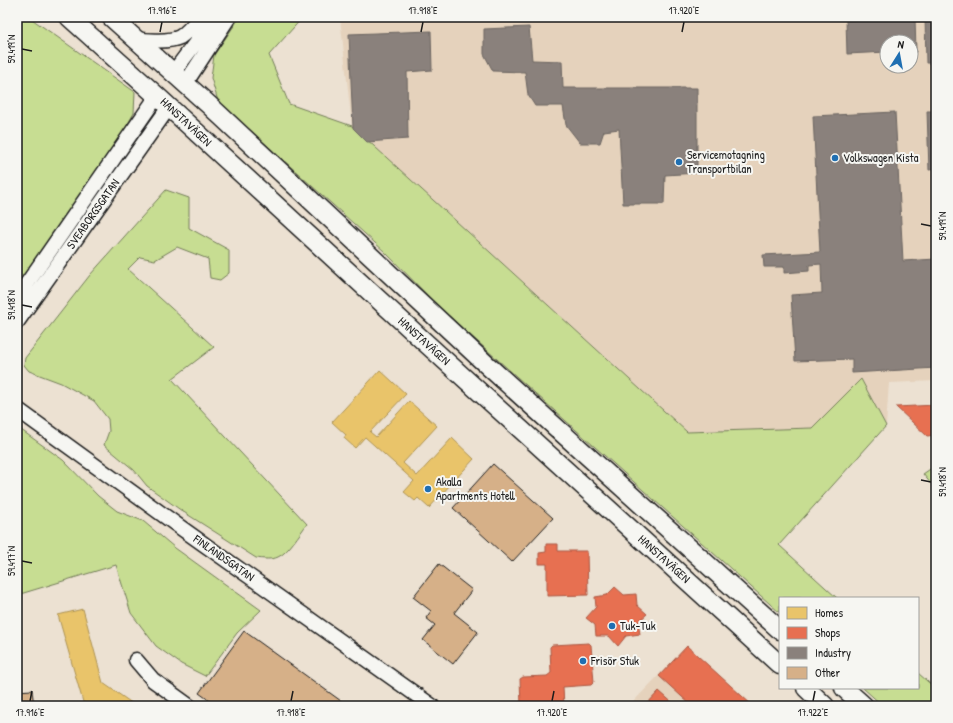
<svg xmlns="http://www.w3.org/2000/svg" width="953" height="723" font-family="'Patrick Hand',sans-serif">
<rect width="100%" height="100%" fill="#ece1d2"/>
<filter id="ink" filterUnits="userSpaceOnUse"><feTurbulence type="fractalNoise" baseFrequency=".025" numOctaves="2"/><feDisplacementMap in="SourceGraphic" scale="8" xChannelSelector="R" yChannelSelector="G"/><feConvolveMatrix kernelMatrix="1 2 1 2 8 2 1 2 1" color-interpolation-filters="sRGB"/></filter>
<g filter="url(#ink)">
<!-- built -->
<path fill="#e5d2bc" fill-rule="evenodd" d="M340 17H936V381L889 383 886 426 861 379 812 428 687 432 352 126ZM887 42H911V66H887Z
M687 646 754 706H629Z"/>
<!-- green -->
<path fill="#c7dd92" stroke="#727c57" d="M17 17H29L135 92 134 113 105 164 17 289Z
M240 17H303L269 55 289 104 352 126 687 432 812 428 861 379 886 426 779 545 837 598H780V613L439 307 385 252 218 101 211 78 214 55Z
M166 190 189 198V228L229 250V273L220 280 210 278 208 259 177 247 155 260 140 257 128 269 214 347 172 379 307 524C300 533 288 553 278 557 272 560 263 559 256 558L182 511 147 486 134 470 104 445 109 431 108 419 94 401 61 383 29 371 24 365 25 358 90 275Z
M17 427 63 460 98 496 117 511 143 521 175 548 261 610 237 633 205 676 181 664 156 646 131 613 116 565 17 595Z
M936 465V490L923 474Z
M918 673 936 689V706H883L863 688H918Z"/>
<!-- homes -->
<path fill="#e9c46a" stroke="#ac9253" d="M380 370 406 394 370 432 376 437 409 401 437 426 403 463 417 476 452 438 474 459 429 508 418 498 415 501 404 492 414 481 365 437 355 448 344 438 346 435 332 422Z
M83 609 103 683 136 706H90L83 702 58 615Z
M17 629 20 640 17 641Z"/>
<!-- shops -->
<path fill="#e76f51" stroke="#aa5641" d="M936 405V435L927 436 896 407Z
M546 544H558V551H587L588 595 547 596V564H539V553L546 552Z
M615 587 624 595 636 594 637 605 647 614 638 622 640 634 626 636 618 646 609 636H596L595 625 586 618 596 607 595 597 607 595Z
M589 643 591 645 594 682 591 685 563 687 564 706H521L520 679 523 677 547 676 551 673 550 647 552 645Z
M687 646 753 706H692L659 676Z
M659 691 676 706H645Z"/>
<!-- industry -->
<path fill="#8a817c" stroke="#69635f" d="M925 17H936V63H926Z
M915 18 916 52H911V42H887V52L847 54 846 20Z
M529 27 532 60 562 61 563 88H697V173L665 175 664 204H623L619 129 604 131 600 143H580L566 125 563 106H535L528 95 525 72 493 71 484 54V29Z
M431 31 432 70 407 72 408 139 367 142 353 128 349 34Z
M927 111H936V169L929 170Z
M895 112 903 261 936 259V368L852 373V359L795 361 791 295 822 293 821 264 809 265V271L784 273V267H764L763 255 820 252 813 116Z"/>
<!-- building -->
<path fill="#d6b088" stroke="#1c1c1c" d="M493 464 553 518 512 562 453 508Z
M439 564 472 590 454 613 478 632 453 664 423 640 435 625 426 618 431 611 413 597Z
M244 631 348 706H217L199 693Z
M32 690 34 706H17V691Z"/>
<g fill="none" stroke-linecap="round" stroke-linejoin="round">
<!-- minor casing -->
<g stroke="#1c1c1c" stroke-width="17">
<path id="minor" d="M136 39C147 41 170 42 180 37 188 32 194 24 200 17
M173 73 215 17
M185 84 229 17
M17 298 157 96
M17 322 169 107
M17 409 184 530 432 706
M136 660 153 680 189 706"/>
</g>
<!-- major casing -->
<g stroke="#1c1c1c" stroke-width="21">
<path id="major" d="M69 17 157 96 428 345 780 665
M111 17 209 105 487 365 780 630
M806 688 825 706
M844 688 864 706"/>
</g>
<!-- minor -->
<use href="#minor" stroke="#f6f6f2" stroke-width="14"/>
<!-- major -->
<use href="#major" stroke="#f6f6f2" stroke-width="18"/>
</g>
</g>
<!-- ticks -->
<path fill="none" stroke="#1c1c1c" stroke-width="1.5" d="M160 32 162 22M421 32 423 22M682 32 684 22M22 49 32 51M921 224 931 226M22 305 32 307M921 480 931 482M22 561 32 563M30 701 32 691M291 701 293 691M552 701 554 691M813 701 815 691"/>
<!-- markers -->
<g fill="#1f6fb2" stroke="#f6f6f2" stroke-width="1.5">
<circle cx="835" cy="158" r="4"/>
<circle cx="679" cy="162" r="4"/>
<circle cx="428" cy="489" r="4"/>
<circle cx="612" cy="626" r="4"/>
<circle cx="583" cy="661" r="4"/>
</g>
<g text-anchor="middle" stroke-width="4" stroke-linejoin="round" paint-order="stroke">
<!-- street labels -->
<g font-size="12" fill="#1c1c1c" stroke="#f6f6f2">
<text transform="translate(186 122) rotate(43)" y="4">HANSTAVÄGEN</text>
<text transform="translate(93 214) rotate(-55)" y="4">SVEABORGSGATAN</text>
<text transform="translate(424 341) rotate(42)" y="4">HANSTAVÄGEN</text>
<text transform="translate(224 558) rotate(35)" y="4">FINLANDSGATAN</text>
<text transform="translate(664 559) rotate(42)" y="4">HANSTAVÄGEN</text>
</g>
<!-- poi labels -->
<g font-size="12" fill="#1c1c1c" stroke="#f6f6f2" text-anchor="start">
<text x="687" y="159">Servicemotagning<tspan x="687" dy="14">Transportbilan</tspan></text>
<text x="843" y="162">Volkswagen Kista</text>
<text x="436" y="486">Akalla<tspan x="436" dy="14">Apartments Hotell</tspan></text>
<text x="620" y="630">Tuk-Tuk</text>
<text x="591" y="665">Frisör Stuk</text>
</g>
</g>
<!-- margin -->
<rect width="953" height="723" fill="none" stroke="#f6f6f2" stroke-width="44"/>
<!-- legend -->
<rect x="779" y="597" width="140" height="92" fill="#f6f6f2" stroke="#9f9f9c"/>
<rect x="787" y="607" width="20" height="12" fill="#e9c46a" stroke="#9f9f9c"/>
<text x="815" y="617" font-size="12" fill="#1c1c1c">Homes</text>
<rect x="787" y="627" width="20" height="12" fill="#e76f51" stroke="#9f9f9c"/>
<text x="815" y="637" font-size="12" fill="#1c1c1c">Shops</text>
<rect x="787" y="647" width="20" height="12" fill="#8a817c" stroke="#9f9f9c"/>
<text x="815" y="657" font-size="12" fill="#1c1c1c">Industry</text>
<rect x="787" y="667" width="20" height="12" fill="#d6b088" stroke="#9f9f9c"/>
<text x="815" y="677" font-size="12" fill="#1c1c1c">Other</text>
<!-- north arrow -->
<g transform="translate(899 54) rotate(11)"><circle r="19" fill="#f6f6f2" stroke="#9f9f9c"/>
<path d="M0-3L7 15L0 10L-7 15Z" fill="#1f6fb2"/>
<text y="-6" font-size="11" font-weight="bold" text-anchor="middle" fill="#1c1c1c">N</text>
</g>
<rect x="22" y="22" width="909" height="679" fill="none" stroke="#1c1c1c" stroke-width="1.5"/>
<g font-size="10" text-anchor="middle" fill="#1c1c1c">
<text x="162" y="14">17.916°E</text>
<text x="423" y="14">17.918°E</text>
<text x="684" y="14">17.920°E</text>
<text transform="translate(11 49) rotate(-90)" y="4">59.419°N</text>
<text transform="translate(942 226) rotate(-90)" y="4">59.419°N</text>
<text transform="translate(11 305) rotate(-90)" y="4">59.418°N</text>
<text transform="translate(942 482) rotate(-90)" y="4">59.418°N</text>
<text transform="translate(11 561) rotate(-90)" y="4">59.417°N</text>
<text x="30" y="716">17.916°E</text>
<text x="291" y="716">17.918°E</text>
<text x="552" y="716">17.920°E</text>
<text x="813" y="716">17.922°E</text>
</g>
</svg>
